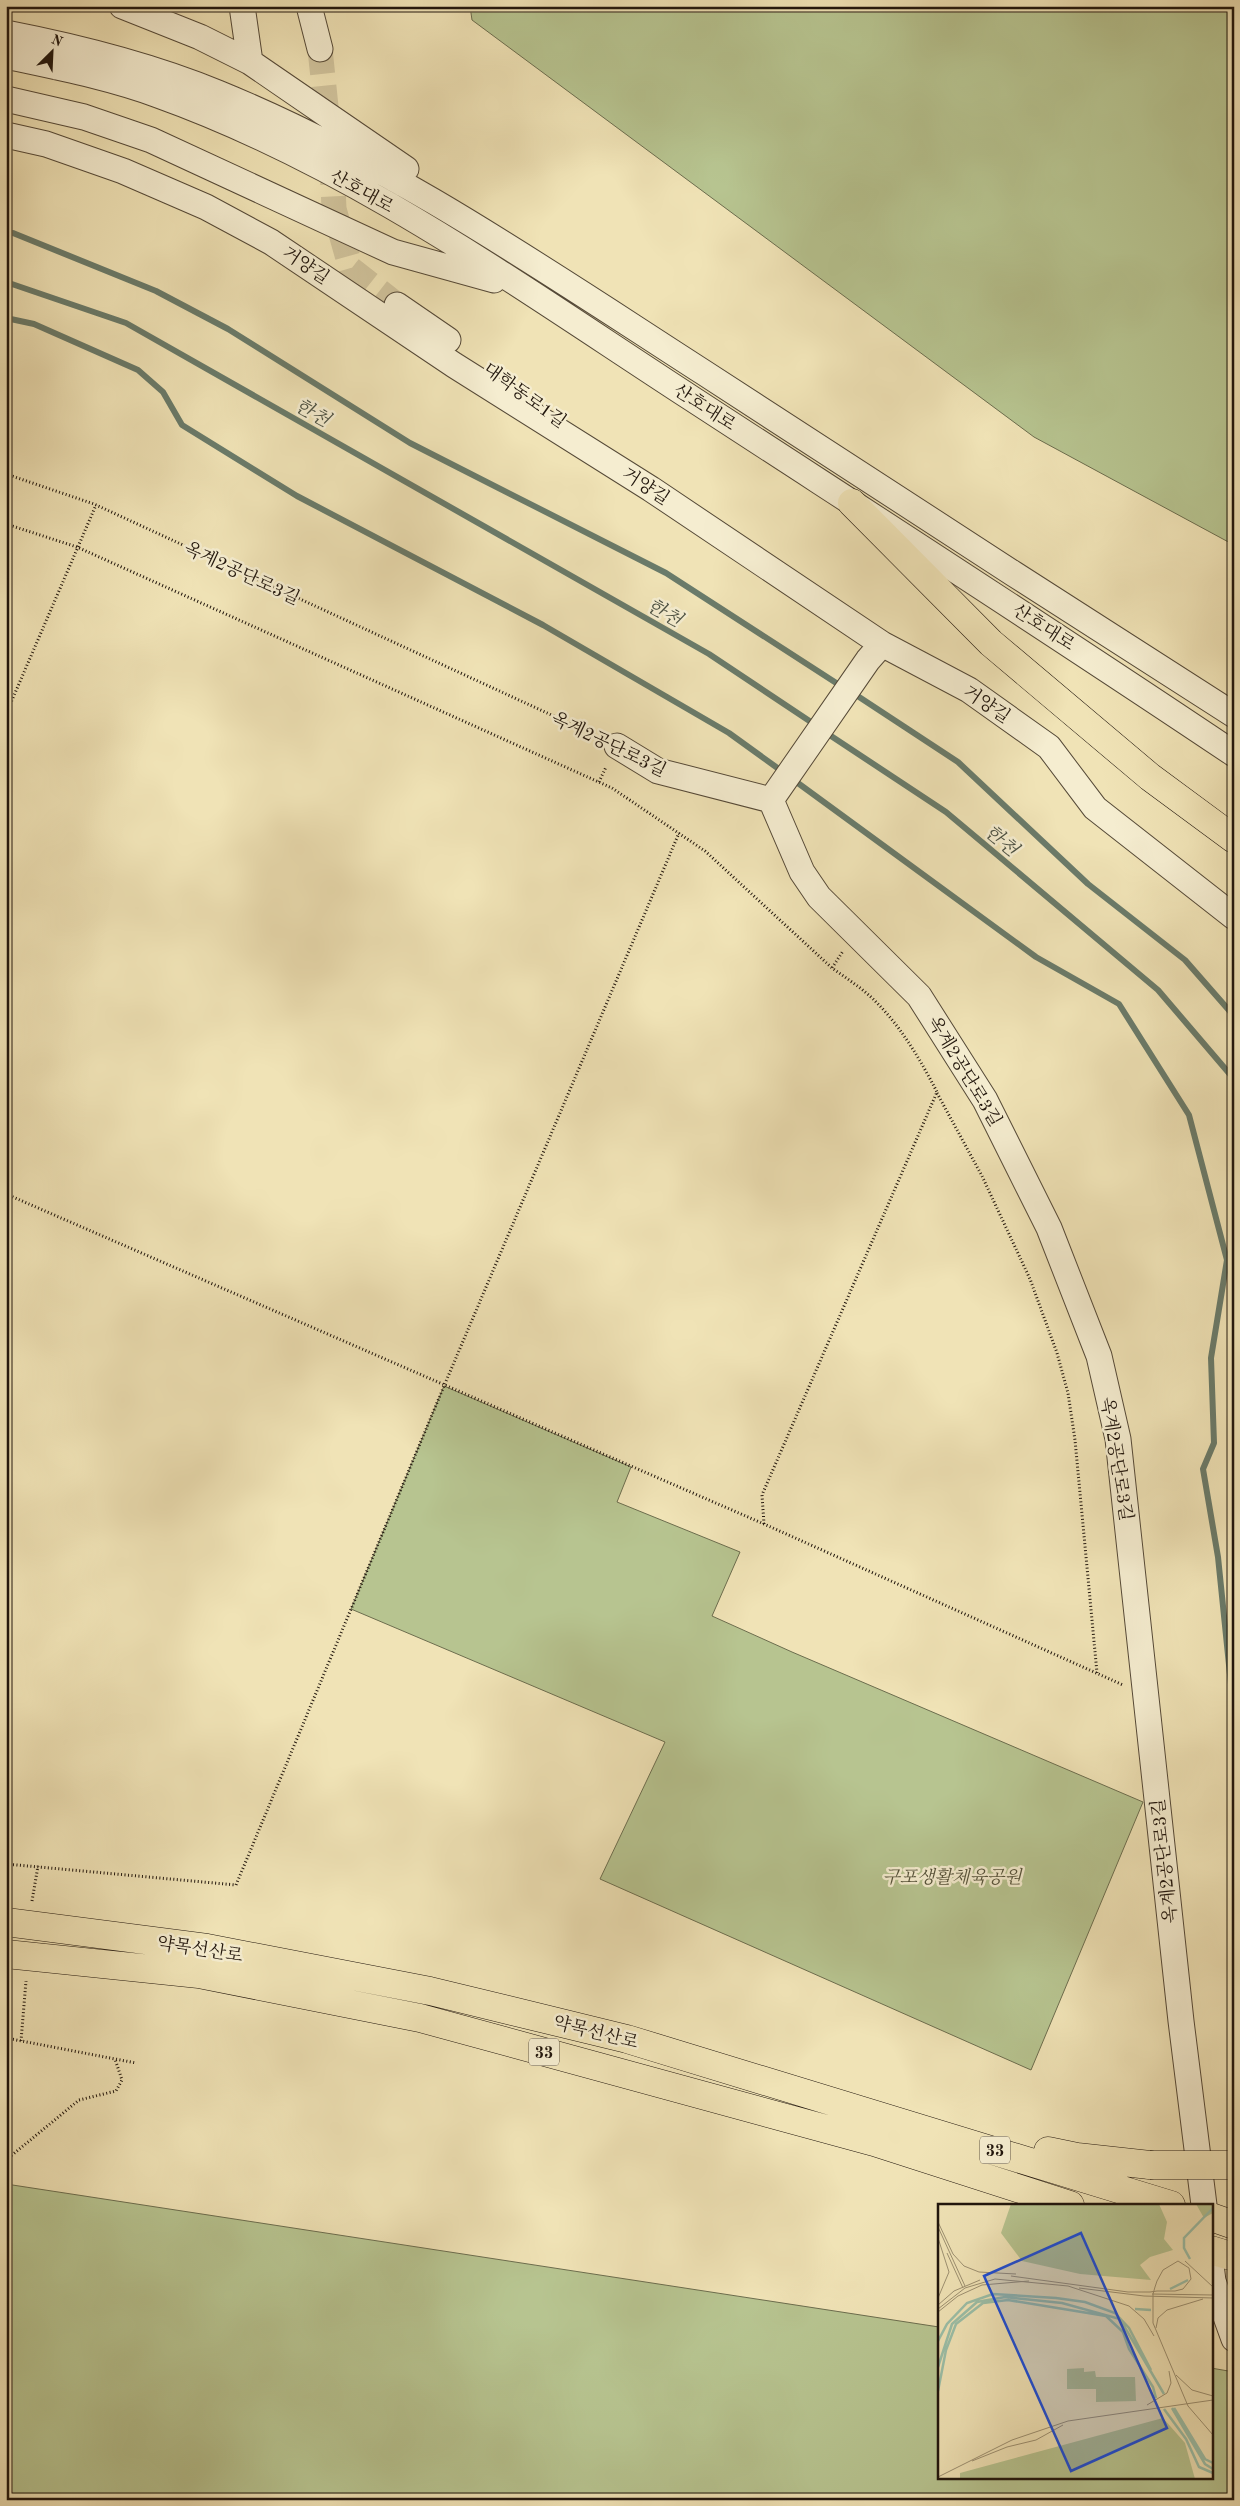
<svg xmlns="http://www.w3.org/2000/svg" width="1240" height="2506" font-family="'Old Standard TT','Noto Serif KR',serif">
<rect width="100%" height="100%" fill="#f0e3b6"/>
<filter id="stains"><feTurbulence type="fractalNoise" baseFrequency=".004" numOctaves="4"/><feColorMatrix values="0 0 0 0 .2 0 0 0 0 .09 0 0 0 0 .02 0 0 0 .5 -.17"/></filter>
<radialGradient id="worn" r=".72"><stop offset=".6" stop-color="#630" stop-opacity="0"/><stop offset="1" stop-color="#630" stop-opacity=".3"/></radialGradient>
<!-- green -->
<path fill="#b7c490" stroke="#6c6d4e" d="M470 6H1234V545L1034 437 472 20Z
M444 1386 631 1467 617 1502 740 1552 712 1616 792 1652 1143 1802 1031 2070 600 1879 665 1742 351 1609Z
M6 2184 939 2327V2477H1211V2368L1234 2372V2500H6Z"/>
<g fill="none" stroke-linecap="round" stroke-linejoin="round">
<!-- stream -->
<path stroke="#6a7b6a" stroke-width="6" d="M6 233H13L156 291 228 329 410 443 666 573 844 688
M6 282 126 323 709 654 817 726
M6 318 34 324 138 370 163 392 182 425 297 496 543 625 729 733 783 772
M853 693 958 762 1088 884 1185 960 1234 1016
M825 732 946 812 1158 990 1234 1079
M791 778 1036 957 1119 1004 1189 1115 1227 1260 1211 1358 1214 1443 1203 1469 1218 1557 1234 1714"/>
<!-- minor-tunnel -->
<path stroke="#d1c49d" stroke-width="25" stroke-dasharray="25 12" stroke-linecap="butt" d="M320 49 332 164 334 209 351 269 397 305"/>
<!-- minor casing -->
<g stroke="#554937" stroke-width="27">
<path id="minor" d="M122 6 200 37 250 62 406 169
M242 6 250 62
M309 6 320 49
M6 33C78 47 150 65 218 93 392 164 546 271 703 372 880 487 1056 602 1234 715
M6 56C57 67 109 77 158 95 351 164 520 287 691 398 872 516 1054 633 1234 754
M6 99 84 117 151 140 393 252 494 280
M6 135 46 144 123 171 206 207 271 242 454 365 651 489 882 644 969 690 1049 747 1095 808 1234 917
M397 305 448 340
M617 746 658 771 771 800 802 872 819 897 919 996 985 1100 1049 1228 1099 1356 1118 1439 1181 2021 1204 2205
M771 800 868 660 882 644
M1211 2265 1213 2281 1234 2339"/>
</g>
<!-- highway casing -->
<g stroke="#21160d" stroke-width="29">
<path id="highway" d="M852 503 991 643 1150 777 1234 839
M6 1922 207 1948 430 1991 627 2039 1171 2205
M6 1954 199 1974 420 2018 874 2142 1070 2205
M1048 2151 1077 2157 1150 2165
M1211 2217 1234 2225
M1211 2250 1234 2257"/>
</g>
<!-- path -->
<path stroke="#21160d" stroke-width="3" stroke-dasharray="1 2.5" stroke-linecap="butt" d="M6 474 94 504 597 736
M6 524 77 547 612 788 705 851 832 968
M6 714 96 505
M599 782 606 767
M937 1093 982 1176 1030 1279 1057 1353 1068 1393 1075 1440 1097 1673
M6 1194 764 1524 1123 1685
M764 1524 762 1495 937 1092C921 1061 902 1028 877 1003 864 989 847 979 832 968L843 951
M6 1864 236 1885 444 1386 679 833
M32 1901 38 1866
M6 2038 136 2063
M21 2041 26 1981
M6 2160 79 2100 116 2091 122 2080 115 2059
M6 2224V2230"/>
<!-- minor -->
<use href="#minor" stroke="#f5edd0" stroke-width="25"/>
<!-- highway -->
<use href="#highway" stroke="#f0e3b6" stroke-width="28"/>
<!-- highway-bridge casing -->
<g stroke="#21160d" stroke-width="29" stroke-linecap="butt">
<path id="highway-bridge" d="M1150 2165H1234"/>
</g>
<!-- highway-bridge -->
<use href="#highway-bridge" stroke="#f0e3b6" stroke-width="28"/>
</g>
<g text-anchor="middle" stroke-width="5" stroke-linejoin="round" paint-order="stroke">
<!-- shield labels -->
<g fill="#f5edd0" stroke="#615648" stroke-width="1">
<rect x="529" y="2038.5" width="30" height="27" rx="4"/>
<rect x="980" y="2136.5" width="30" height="27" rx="4"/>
</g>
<g font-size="16" font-weight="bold" fill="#21160d">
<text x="544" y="2058">33</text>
<text x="995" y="2156">33</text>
</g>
<!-- street labels -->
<g font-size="18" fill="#21160d" stroke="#f5edd0">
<text transform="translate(362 191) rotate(29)" y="6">산호대로</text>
<text transform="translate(306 265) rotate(34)" y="6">거양길</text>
<text transform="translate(525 395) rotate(36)" y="6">대학동로1길</text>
<text transform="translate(705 407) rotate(33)" y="6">산호대로</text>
<text transform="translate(646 486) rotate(33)" y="6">거양길</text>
<text transform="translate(242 573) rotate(25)" y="6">옥계2공단로3길</text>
<text transform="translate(1044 627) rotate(33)" y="6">산호대로</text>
<text transform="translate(987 704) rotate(34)" y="6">거양길</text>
<text transform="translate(609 744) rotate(26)" y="6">옥계2공단로3길</text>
<text transform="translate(965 1071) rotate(59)" y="6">옥계2공단로3길</text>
<text transform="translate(1117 1459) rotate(81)" y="6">옥계2공단로3길</text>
<text transform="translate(1164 1861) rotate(-96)" y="6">옥계2공단로3길</text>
<text transform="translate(200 1949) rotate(9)" y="6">약목선산로</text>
<text transform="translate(596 2032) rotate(14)" y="6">약목선산로</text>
</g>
<!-- park labels -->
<g font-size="18" font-style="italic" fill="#56533b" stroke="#f5edd0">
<text x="952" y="1883">구포생활체육공원</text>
</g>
<!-- water labels -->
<g font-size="19" font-style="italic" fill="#4c5143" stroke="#f5edd0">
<text transform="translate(313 412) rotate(30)" y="7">한천</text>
<text transform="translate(665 612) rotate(30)" y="7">한천</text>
<text transform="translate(1002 840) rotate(40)" y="7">한천</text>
</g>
</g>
<!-- overview -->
<g transform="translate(938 2204)">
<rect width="275" height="275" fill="#f0e3b6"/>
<path d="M73 0H221L229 18 226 35 235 46 212 53 202 61 213 76 142 70 84 57 63 29ZM258 0H275V9L266 14ZM146 164V168L157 167 158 173H197L198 197 158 198V185H129V165ZM225 214 247 239 257 275H22V269Z" fill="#b7c490"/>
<path fill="none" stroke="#9bbfa8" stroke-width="2.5" d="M252 55 246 44V34L275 4M232 85 250 76M197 105 213 106M0 137 9 120 29 99 55 90 118 94 147 98 177 109 191 124 213 166M0 163 14 120 39 98 67 93 124 99 182 115 226 190M0 187 8 146 18 120 45 99 70 96 168 112 185 128 191 145 215 183 218 194M234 204 267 260 275 265M236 204 267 255 275 259M226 205 248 235 261 263 275 269"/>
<path fill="none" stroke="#9d9172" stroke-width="1" d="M0 18 15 50 26 62 41 68 78 70M0 23 27 82M0 34 11 68 0 94M9 49 25 84M247 57 275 83M73 72 190 88M130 82 191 102 206 115 216 132M141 84 206 92 275 94M190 88H212L219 87H237L245 85 253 75 251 64 240 57 225 66 219 77 217 83 215 90V119L250 202 275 231M214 90 275 91M0 101 16 87 42 76M0 105 27 84 57 75 130 82M0 108 20 92 44 81 91 77M218 124 220 114 229 106 265 95M238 171 254 186 275 192M209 201 229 189 233 179 231 167M34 257 69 243 98 236 125 221M0 273 74 236 130 217 275 196"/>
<path fill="#1d4ed8" fill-opacity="0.15" stroke="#1d4ed8" stroke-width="2.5" d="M143 29 229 224 133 267 46 72Z"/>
<rect width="275" height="275" fill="none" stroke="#21160d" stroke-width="2.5"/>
</g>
<!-- margin -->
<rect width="1240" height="2506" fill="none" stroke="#f0e3b6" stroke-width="25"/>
<rect x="8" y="8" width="1225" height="2491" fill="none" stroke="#21160d" stroke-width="2.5"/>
<rect x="12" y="12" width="1215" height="2481" fill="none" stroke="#21160d"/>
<!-- north arrow -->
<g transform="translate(52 52) rotate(24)" stroke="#f5edd0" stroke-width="4" paint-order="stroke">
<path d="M0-4L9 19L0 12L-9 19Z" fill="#21160d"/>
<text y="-8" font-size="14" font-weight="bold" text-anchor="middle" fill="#21160d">N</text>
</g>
<rect width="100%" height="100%" filter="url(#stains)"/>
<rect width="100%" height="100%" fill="url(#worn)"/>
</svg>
